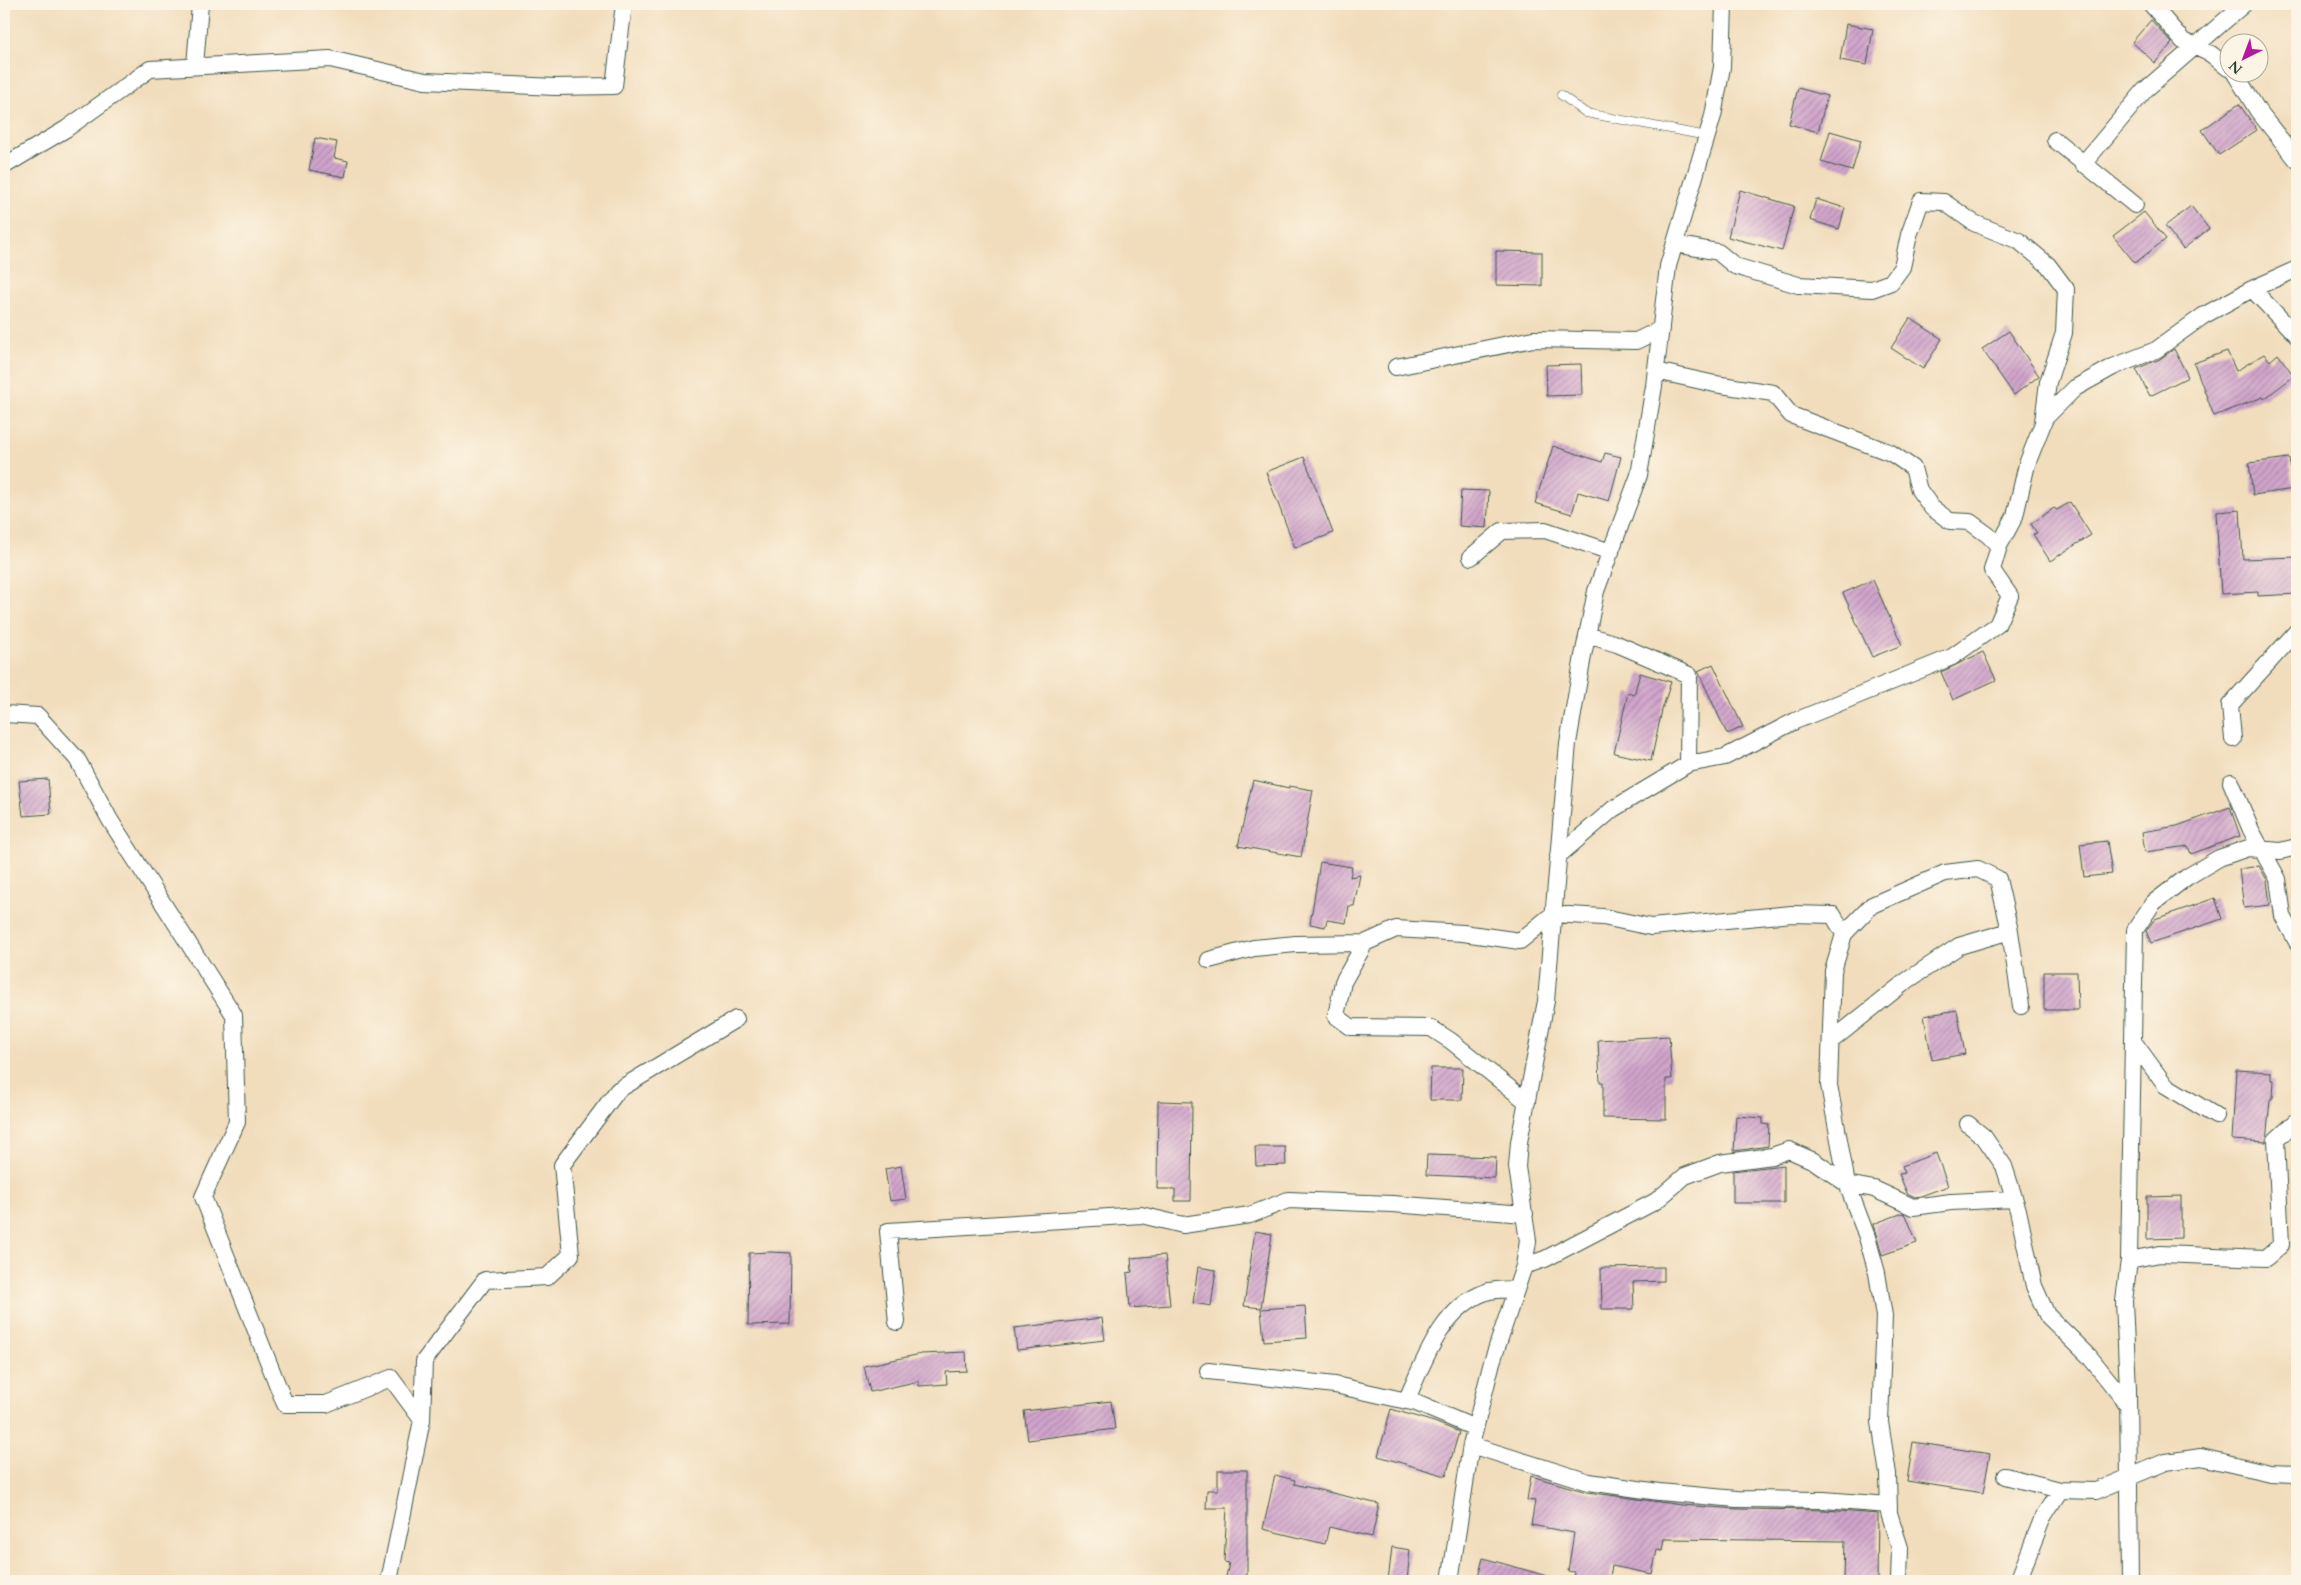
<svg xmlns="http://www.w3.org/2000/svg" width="2301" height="1585" font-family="Cardo,serif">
<defs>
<pattern id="building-hatch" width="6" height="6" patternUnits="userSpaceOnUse" patternTransform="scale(1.25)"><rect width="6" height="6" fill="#d1a5cc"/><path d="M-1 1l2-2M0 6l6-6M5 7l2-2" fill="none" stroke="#a988a6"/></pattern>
</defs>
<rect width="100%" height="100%" fill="#fcf5e5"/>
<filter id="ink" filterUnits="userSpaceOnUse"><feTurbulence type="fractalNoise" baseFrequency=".02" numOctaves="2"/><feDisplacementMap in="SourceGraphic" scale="10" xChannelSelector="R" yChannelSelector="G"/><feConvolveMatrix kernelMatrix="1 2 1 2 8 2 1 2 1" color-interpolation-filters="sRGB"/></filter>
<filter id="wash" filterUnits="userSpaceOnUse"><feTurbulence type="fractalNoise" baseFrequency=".0096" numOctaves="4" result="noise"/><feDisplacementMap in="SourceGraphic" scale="20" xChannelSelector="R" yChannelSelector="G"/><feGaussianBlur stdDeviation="1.12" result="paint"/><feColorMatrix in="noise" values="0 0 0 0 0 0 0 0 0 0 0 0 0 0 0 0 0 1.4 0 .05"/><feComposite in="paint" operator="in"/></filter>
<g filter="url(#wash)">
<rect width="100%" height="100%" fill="#f1ddbc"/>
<g id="blocks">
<!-- building -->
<path fill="url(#building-hatch)" d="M2151 20 2172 43 2155 63 2132 42Z
M1846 24 1873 29 1867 65 1840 60Z
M1798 88 1827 96 1818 132 1789 124Z
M2239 104 2257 130 2219 155 2202 130Z
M1830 131 1861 140 1852 171 1821 162Z
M315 138 337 142 334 158 348 161 345 177 309 170Z
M1740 190 1794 206 1782 251 1728 237Z
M1816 199 1845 208 1839 229 1810 220Z
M2191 206 2209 229 2183 249 2165 226Z
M2144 212 2166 239 2135 263 2113 236Z
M1496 251 1542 252V286L1496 285Z
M1910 318 1942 339 1923 369 1891 348Z
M2009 331 2039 376 2014 395 1982 349Z
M2174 349 2188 377 2150 396 2136 369 2160 359Z
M2227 351 2236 371 2264 354 2270 361 2278 354 2294 376 2264 399 2263 397 2214 416 2194 363Z
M1581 364 1582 395 1547 396 1546 365Z
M1553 446 1602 462 1605 453 1621 457 1609 501 1578 492 1572 514 1535 503Z
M1304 457 1333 533 1295 548 1266 472Z
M2289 458 2294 489 2253 495 2249 463Z
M1461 490 1489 491 1487 528 1459 526Z
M2070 502 2091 535 2050 561 2033 534 2037 533 2031 524 2054 508 2057 510Z
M2240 510 2243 559 2297 557V594L2258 596V592L2221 594 2216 512Z
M1873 580 1902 645 1872 657 1843 593Z
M1983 652 1996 680 1953 700 1941 672Z
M1713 664 1743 727 1727 734 1698 671Z
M1640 673 1671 682 1662 710 1651 761 1614 753 1628 693 1634 695Z
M48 779 51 814 23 816 19 781Z
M1253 780 1289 788V786L1313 790 1301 857 1238 846Z
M2230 807 2240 836 2191 854 2188 846 2145 852 2142 832 2177 826Z
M2107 841 2112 874 2084 877 2080 844Z
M1320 862 1352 867 1350 877 1360 875 1354 906H1349L1346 923 1327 920 1325 927 1310 924Z
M2259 866 2267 880 2270 905 2244 908 2239 869Z
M2215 898 2222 919 2151 943 2146 931 2155 919Z
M2044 972H2077L2078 1010H2044Z
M1957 1010 1965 1054 1932 1060 1924 1016Z
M1669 1036 1672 1079H1666V1119L1603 1118V1082H1600L1598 1040Z
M1431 1068H1463L1462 1100H1430Z
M2236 1070 2271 1072V1080H2274L2273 1098 2270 1100 2266 1142 2232 1140Z
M1158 1101 1192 1102 1191 1201H1175V1189H1157Z
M1736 1116 1763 1118V1124L1769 1125 1768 1146 1734 1151Z
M1255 1147H1285L1286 1165 1256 1166Z
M1936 1153 1948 1186 1921 1196 1915 1197 1907 1193 1899 1174 1905 1173 1902 1166Z
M1427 1155 1496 1157 1495 1178 1426 1175Z
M1784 1165V1203H1733V1171Z
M901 1166 906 1199 890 1201 885 1169Z
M2181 1196V1238L2147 1239V1197Z
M1903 1213 1906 1215 1917 1243 1882 1255 1873 1224Z
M1255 1231 1272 1234 1261 1308 1244 1306Z
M771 1252 791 1253 790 1324 748 1325 749 1253Z
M1165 1255 1170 1305 1130 1308 1127 1273 1132 1272 1131 1258Z
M1198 1267 1216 1270 1211 1306 1193 1303Z
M1664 1267V1281L1633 1282 1634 1309H1602L1601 1268Z
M1305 1306 1307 1338 1264 1341 1261 1309Z
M1102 1318 1105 1340 1017 1350 1014 1328Z
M966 1352 967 1371 946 1372 947 1384 919 1386V1381L870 1392 864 1366 921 1354Z
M1111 1401 1115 1429 1028 1440 1024 1411Z
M1391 1409 1434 1422 1459 1432 1446 1476 1378 1456Z
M1913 1442 1990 1454 1983 1493 1907 1481Z
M1218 1470H1247V1581H1225L1229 1563 1224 1562 1227 1508H1206L1207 1490H1218Z
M1275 1475 1295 1480 1294 1484 1379 1504 1372 1537 1329 1527 1325 1544 1263 1529Z
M1531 1476 1587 1492 1681 1505 1737 1509 1824 1510 1878 1514 1877 1581H1844L1845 1541 1664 1539 1662 1551 1657 1550 1652 1574 1612 1566 1609 1581H1573L1574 1572 1568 1571 1574 1533 1531 1525 1535 1501 1527 1500Z
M1392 1547 1410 1550 1407 1581H1388Z
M1483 1558 1547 1576V1581H1477Z"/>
</g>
</g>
<g filter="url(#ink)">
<use href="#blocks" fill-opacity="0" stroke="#3e5548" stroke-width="1"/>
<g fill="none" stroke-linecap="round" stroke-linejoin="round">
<!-- lane casing -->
<g stroke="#3e5548" stroke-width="9">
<path id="lane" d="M1561 95 1586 113 1707 136"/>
</g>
<!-- street casing -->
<g stroke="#3e5548" stroke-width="18">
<path id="street" d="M2151 4 2183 41 2211 54 2228 68
M195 66 200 4
M2234 72 2258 111 2297 160
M2055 140 2135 205
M2083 164 2145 90 2244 4
M4 166 66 129 150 69 330 59 425 81 555 87 614 86 624 4
M1675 244 1718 252 1735 266 1798 285 1872 289 1891 282 1902 267 1909 235 1921 201 1944 202 1974 223 2019 241 2048 265 2066 289 2064 333 2048 382 2043 422
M2252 289 2297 336
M1396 367 1533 339 1636 341 1661 329
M1656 371 1715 384 1773 393 1791 415 1891 453 1913 468 1919 490 1932 508 1950 521 1970 522 1988 535 1999 546
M1471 557 1502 531 1545 530 1611 552
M1587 635 1617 644 1689 675 1688 764
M4 714 38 716 77 759 110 820 234 1015 237 1122 203 1197 285 1404H326L391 1378 422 1420
M2233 739 2230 705 2297 631
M2231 782 2251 830 2278 879 2283 916 2297 942
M1558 856 1613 809 1688 764 1725 757 1795 721 1952 657 1997 625 2010 596 1992 570 1999 546 2015 516 2027 464 2045 418 2075 388 2113 367 2156 350 2203 316 2252 289 2297 269
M1844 934 1872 905 1945 873 1978 869 1998 879 2010 931 2021 1006
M1365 943 1343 982 1336 1016 1351 1027 1431 1028 1451 1041 1527 1102
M1209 960 1254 948 1296 944 1365 943 1396 929 1463 933 1520 941 1553 914 1603 917 1651 927 1792 914 1833 915 1844 934 1833 971 1829 1085 1847 1184 1867 1237 1877 1273 1884 1316 1880 1422 1888 1474 1889 1513 1900 1548 1899 1581
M1831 1041 1905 982 1959 946 2010 931
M2133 1041 2165 1085 2216 1116
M1968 1124 1984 1137 2004 1166 2018 1210 2034 1286 2047 1315 2089 1356 2128 1405
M2129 1260 2160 1254 2266 1258 2281 1245 2276 1140 2297 1121
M1524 1266 1545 1259 1656 1201 1685 1176 1720 1163 1772 1156 1789 1150 1814 1161 1847 1184 1874 1189 1913 1207 1951 1202 2014 1199
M897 1322 888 1231 1141 1215 1183 1225 1250 1215 1288 1200 1392 1204 1525 1214
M1208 1371 1335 1385 1416 1403 1475 1428
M1406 1401C1424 1362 1441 1308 1486 1292 1494 1289 1507 1290 1516 1289
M1471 1445 1589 1482 1659 1492 1737 1499 1824 1500 1889 1505
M2005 1476 2060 1490 2096 1491 2166 1462 2201 1457 2270 1473 2297 1474
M389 1581 422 1420 424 1361 485 1280 547 1277 571 1255 562 1165 618 1090 736 1019
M1450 1581 1471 1445 1492 1362 1524 1266 1528 1241 1517 1167 1519 1142 1546 1001 1568 743 1583 656 1596 591 1639 475 1654 386 1668 266 1713 116 1722 67 1724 4
M2018 1581 2043 1517 2060 1490
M2130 1581 2128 1389 2124 1301 2129 1260 2135 930 2153 903 2187 877 2219 858 2248 848 2280 851 2297 847"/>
</g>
<!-- lane -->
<use href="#lane" stroke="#fff" stroke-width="8"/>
<!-- street -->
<use href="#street" stroke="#fff" stroke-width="16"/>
</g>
</g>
<!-- margin -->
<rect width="2301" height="1585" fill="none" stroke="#fcf5e5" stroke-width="20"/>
<!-- north arrow -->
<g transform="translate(2244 58) rotate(222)"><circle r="24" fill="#fcf5e5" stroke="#a4ab9e"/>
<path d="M0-4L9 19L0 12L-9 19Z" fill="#b5179e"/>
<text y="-8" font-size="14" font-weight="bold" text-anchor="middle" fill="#1f3d34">N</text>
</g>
</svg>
